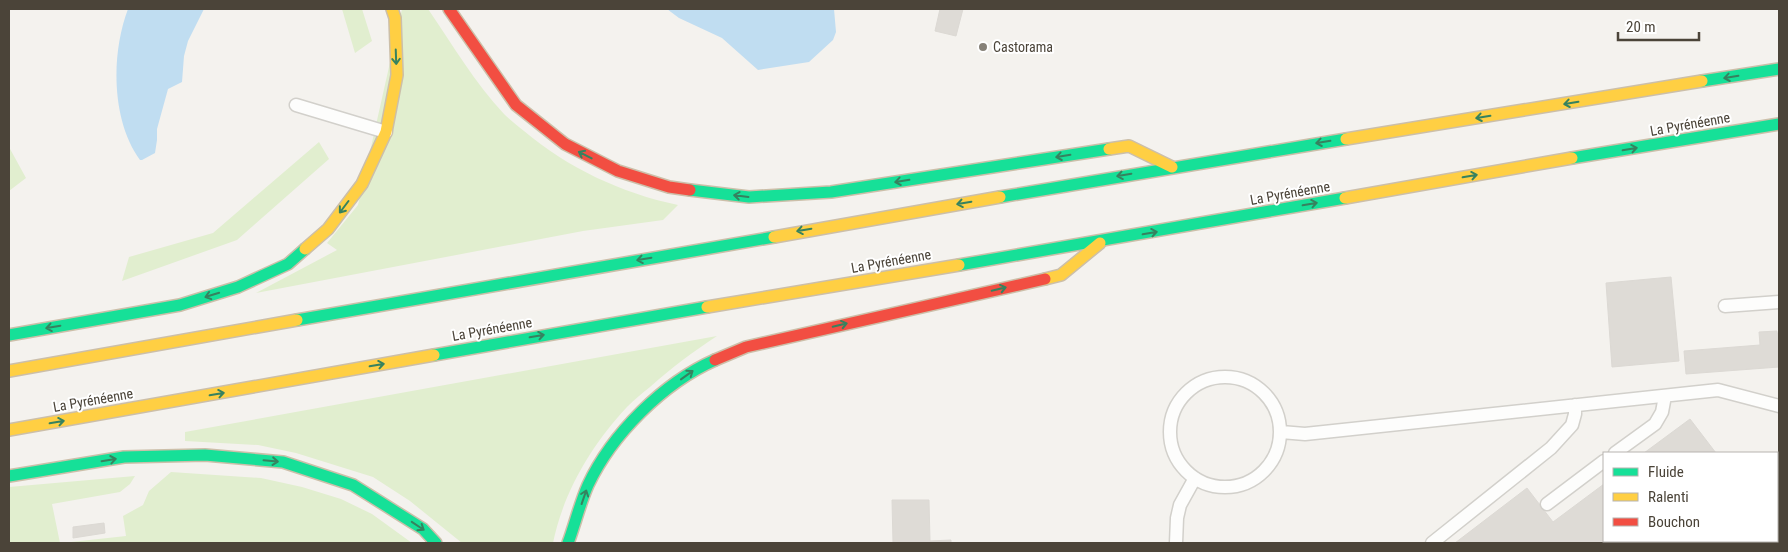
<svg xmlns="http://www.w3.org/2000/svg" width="1788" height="552" font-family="'Roboto Condensed',sans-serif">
<rect width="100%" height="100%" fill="#f4f2ee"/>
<!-- green -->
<path fill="#e1eecf" d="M342 9H362L372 41 355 53Z
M402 9H428C452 44 475 83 504 114 510 120 518 126 524 131 568 168 621 193 678 205L663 220 583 231 256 293 337 250 327 243 358 205Z
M319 142 329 159 237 240 122 281 129 257 213 233Z
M9 147 26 178 9 191Z
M717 336C694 351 671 368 650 387 642 393 634 400 627 407 592 444 563 493 553 543H462L410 501 373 477 296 453 258 445 185 441V432Z
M171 472 261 478 302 487 341 499 372 514 412 543H62L126 536 123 516 143 505 149 491Z
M135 476 130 484 120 492 52 504 60 543H9V487Z"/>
<!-- water -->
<path fill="#c0ddf1" d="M128 9H204L188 41 184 56 182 82 168 89 157 129V140L155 153 142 160H140C111 120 111 54 128 9Z
M660 9H834L836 32 833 40 809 62 758 70 722 38 679 18 667 9Z"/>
<!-- building -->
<path fill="#dedbd6" stroke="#dcd9d4" d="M940 9H963L956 36 935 31Z
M1671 277 1679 361 1612 367 1606 283Z
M1777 331V333H1779V367L1686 374 1684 351 1760 345 1759 332Z
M1690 419 1716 453H1644Z
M1604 484V541H1777V491L1779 489V543H1455L1527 488 1553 522Z
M892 500H929L930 541 951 540V543H893Z
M104 523 105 533 73 538V527Z"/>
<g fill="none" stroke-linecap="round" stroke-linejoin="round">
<!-- lane casing -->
<g stroke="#d2d0cb" stroke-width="15">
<path id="lane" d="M296 105 386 132
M1725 306 1779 302
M1170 432a55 55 0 1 1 110 0a55 55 0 1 1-110 0Z
M1281 432 1305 434 1718 390 1779 406
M1615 453 1655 424 1662 412 1665 396
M1547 504 1604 461
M1176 543 1177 518 1180 505 1195 478
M1432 543 1551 448 1572 425 1575 414V405"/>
</g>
<!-- fast casing -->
<g stroke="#ccbfa9" stroke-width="14">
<path id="fast" d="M1702 81 1779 69
M1572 158 1779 124
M690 190 749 197 831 192 1109 149
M1000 197 1346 139
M959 265 1345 198
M297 320 774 237
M9 335 180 305 238 287 288 264 305 249
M434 355 707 307
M9 476 124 457 205 455 283 462 353 485 423 529 436 543
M568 543C575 524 580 503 588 485 612 434 663 383 715 360"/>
</g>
<!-- slow casing -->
<g stroke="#ccbfa9" stroke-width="14">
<path id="slow" d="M1346 139 1702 81
M1109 149 1129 146 1172 167
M1345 198 1572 158
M774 237 1000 197
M305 249 328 229 362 184 386 132 397 75 395 18 392 9
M1045 279 1061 275 1100 243
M707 307 959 265
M9 371 297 320
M9 430 434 355"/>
</g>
<!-- jam casing -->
<g stroke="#ccbfa9" stroke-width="14">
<path id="jam" d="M449 9 516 105 565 144 618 171 669 187 690 190
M715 360 746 347 1045 279"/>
</g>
<!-- lane -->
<use href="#lane" stroke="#fdfdfc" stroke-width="12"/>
<!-- fast -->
<use href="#fast" stroke="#16e098" stroke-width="11"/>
<!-- slow -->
<use href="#slow" stroke="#ffcf43" stroke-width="11"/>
<!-- jam -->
<use href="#jam" stroke="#f24e42" stroke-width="11"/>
</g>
<!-- one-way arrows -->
<defs><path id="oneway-shaft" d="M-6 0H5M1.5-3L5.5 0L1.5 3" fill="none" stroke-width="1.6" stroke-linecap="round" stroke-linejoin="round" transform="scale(1.25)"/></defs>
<g stroke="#36825f">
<use href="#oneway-shaft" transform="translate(396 57) rotate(88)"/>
<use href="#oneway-shaft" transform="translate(1731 77) rotate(171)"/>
<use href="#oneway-shaft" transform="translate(1571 103) rotate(171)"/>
<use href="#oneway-shaft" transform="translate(1483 117) rotate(171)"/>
<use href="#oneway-shaft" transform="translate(1323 142) rotate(171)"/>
<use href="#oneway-shaft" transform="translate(1630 149) rotate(-10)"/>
<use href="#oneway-shaft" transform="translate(585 155) rotate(-153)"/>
<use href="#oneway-shaft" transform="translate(1063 156) rotate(171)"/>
<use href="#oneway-shaft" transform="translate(1124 175) rotate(170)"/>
<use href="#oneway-shaft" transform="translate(1470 176) rotate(-10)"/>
<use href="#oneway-shaft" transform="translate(902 181) rotate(171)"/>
<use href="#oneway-shaft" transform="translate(741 196) rotate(-173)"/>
<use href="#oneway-shaft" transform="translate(964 203) rotate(170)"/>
<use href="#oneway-shaft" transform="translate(1310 204) rotate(-10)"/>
<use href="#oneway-shaft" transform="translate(344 207) rotate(127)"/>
<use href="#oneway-shaft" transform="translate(804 230) rotate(170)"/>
<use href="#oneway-shaft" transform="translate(1150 233) rotate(-10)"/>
<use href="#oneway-shaft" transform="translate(644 259) rotate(170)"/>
<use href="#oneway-shaft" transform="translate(999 289) rotate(-13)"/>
<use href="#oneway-shaft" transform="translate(212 295) rotate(163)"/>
<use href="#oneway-shaft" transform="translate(840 325) rotate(-13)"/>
<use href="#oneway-shaft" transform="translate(53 327) rotate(170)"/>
<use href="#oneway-shaft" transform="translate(537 336) rotate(-10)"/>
<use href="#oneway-shaft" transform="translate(377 365) rotate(-10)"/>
<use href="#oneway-shaft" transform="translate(687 375) rotate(-36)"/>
<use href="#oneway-shaft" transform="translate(217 394) rotate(-10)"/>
<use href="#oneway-shaft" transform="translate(57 422) rotate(-10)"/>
<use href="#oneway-shaft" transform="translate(109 460) rotate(-9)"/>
<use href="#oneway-shaft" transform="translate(271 461) rotate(5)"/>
<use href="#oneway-shaft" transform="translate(584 497) rotate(-71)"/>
<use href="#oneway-shaft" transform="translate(418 526) rotate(34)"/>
</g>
<!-- markers -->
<circle fill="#868178" stroke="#fff" stroke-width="2" cx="983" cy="47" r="5"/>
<g text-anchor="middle" stroke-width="4" stroke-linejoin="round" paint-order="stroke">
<!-- poi labels -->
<g font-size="14" fill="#4b4439" stroke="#fff" text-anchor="start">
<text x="993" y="52">Castorama</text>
</g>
<!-- street labels -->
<g font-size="14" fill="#4b4439" stroke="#fff">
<text transform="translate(1690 124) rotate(-10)" y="5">La Pyrénéenne</text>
<text transform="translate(1290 193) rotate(-10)" y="5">La Pyrénéenne</text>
<text transform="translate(891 261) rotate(-10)" y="5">La Pyrénéenne</text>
<text transform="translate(492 329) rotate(-10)" y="5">La Pyrénéenne</text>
<text transform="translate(93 400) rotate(-10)" y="5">La Pyrénéenne</text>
</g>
</g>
<!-- border -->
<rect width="1788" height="552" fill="none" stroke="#4b4439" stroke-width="20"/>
<!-- legend -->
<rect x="1603" y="452" width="175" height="90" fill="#ffffff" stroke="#b7b4b0"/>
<rect x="1613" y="468" width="25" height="8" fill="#16e098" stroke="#b7b4b0"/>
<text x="1648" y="477" font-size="15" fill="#4b4439">Fluide</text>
<rect x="1613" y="493" width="25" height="8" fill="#ffcf43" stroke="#b7b4b0"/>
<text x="1648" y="502" font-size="15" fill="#4b4439">Ralenti</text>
<rect x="1613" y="518" width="25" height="8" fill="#f24e42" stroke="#b7b4b0"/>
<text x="1648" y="527" font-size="15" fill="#4b4439">Bouchon</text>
<!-- scale -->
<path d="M1618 32v8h81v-8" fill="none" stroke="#4b4439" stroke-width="2.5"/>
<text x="1626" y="32" font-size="15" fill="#4b4439" stroke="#ffffff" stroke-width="4" paint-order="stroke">20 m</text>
</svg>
